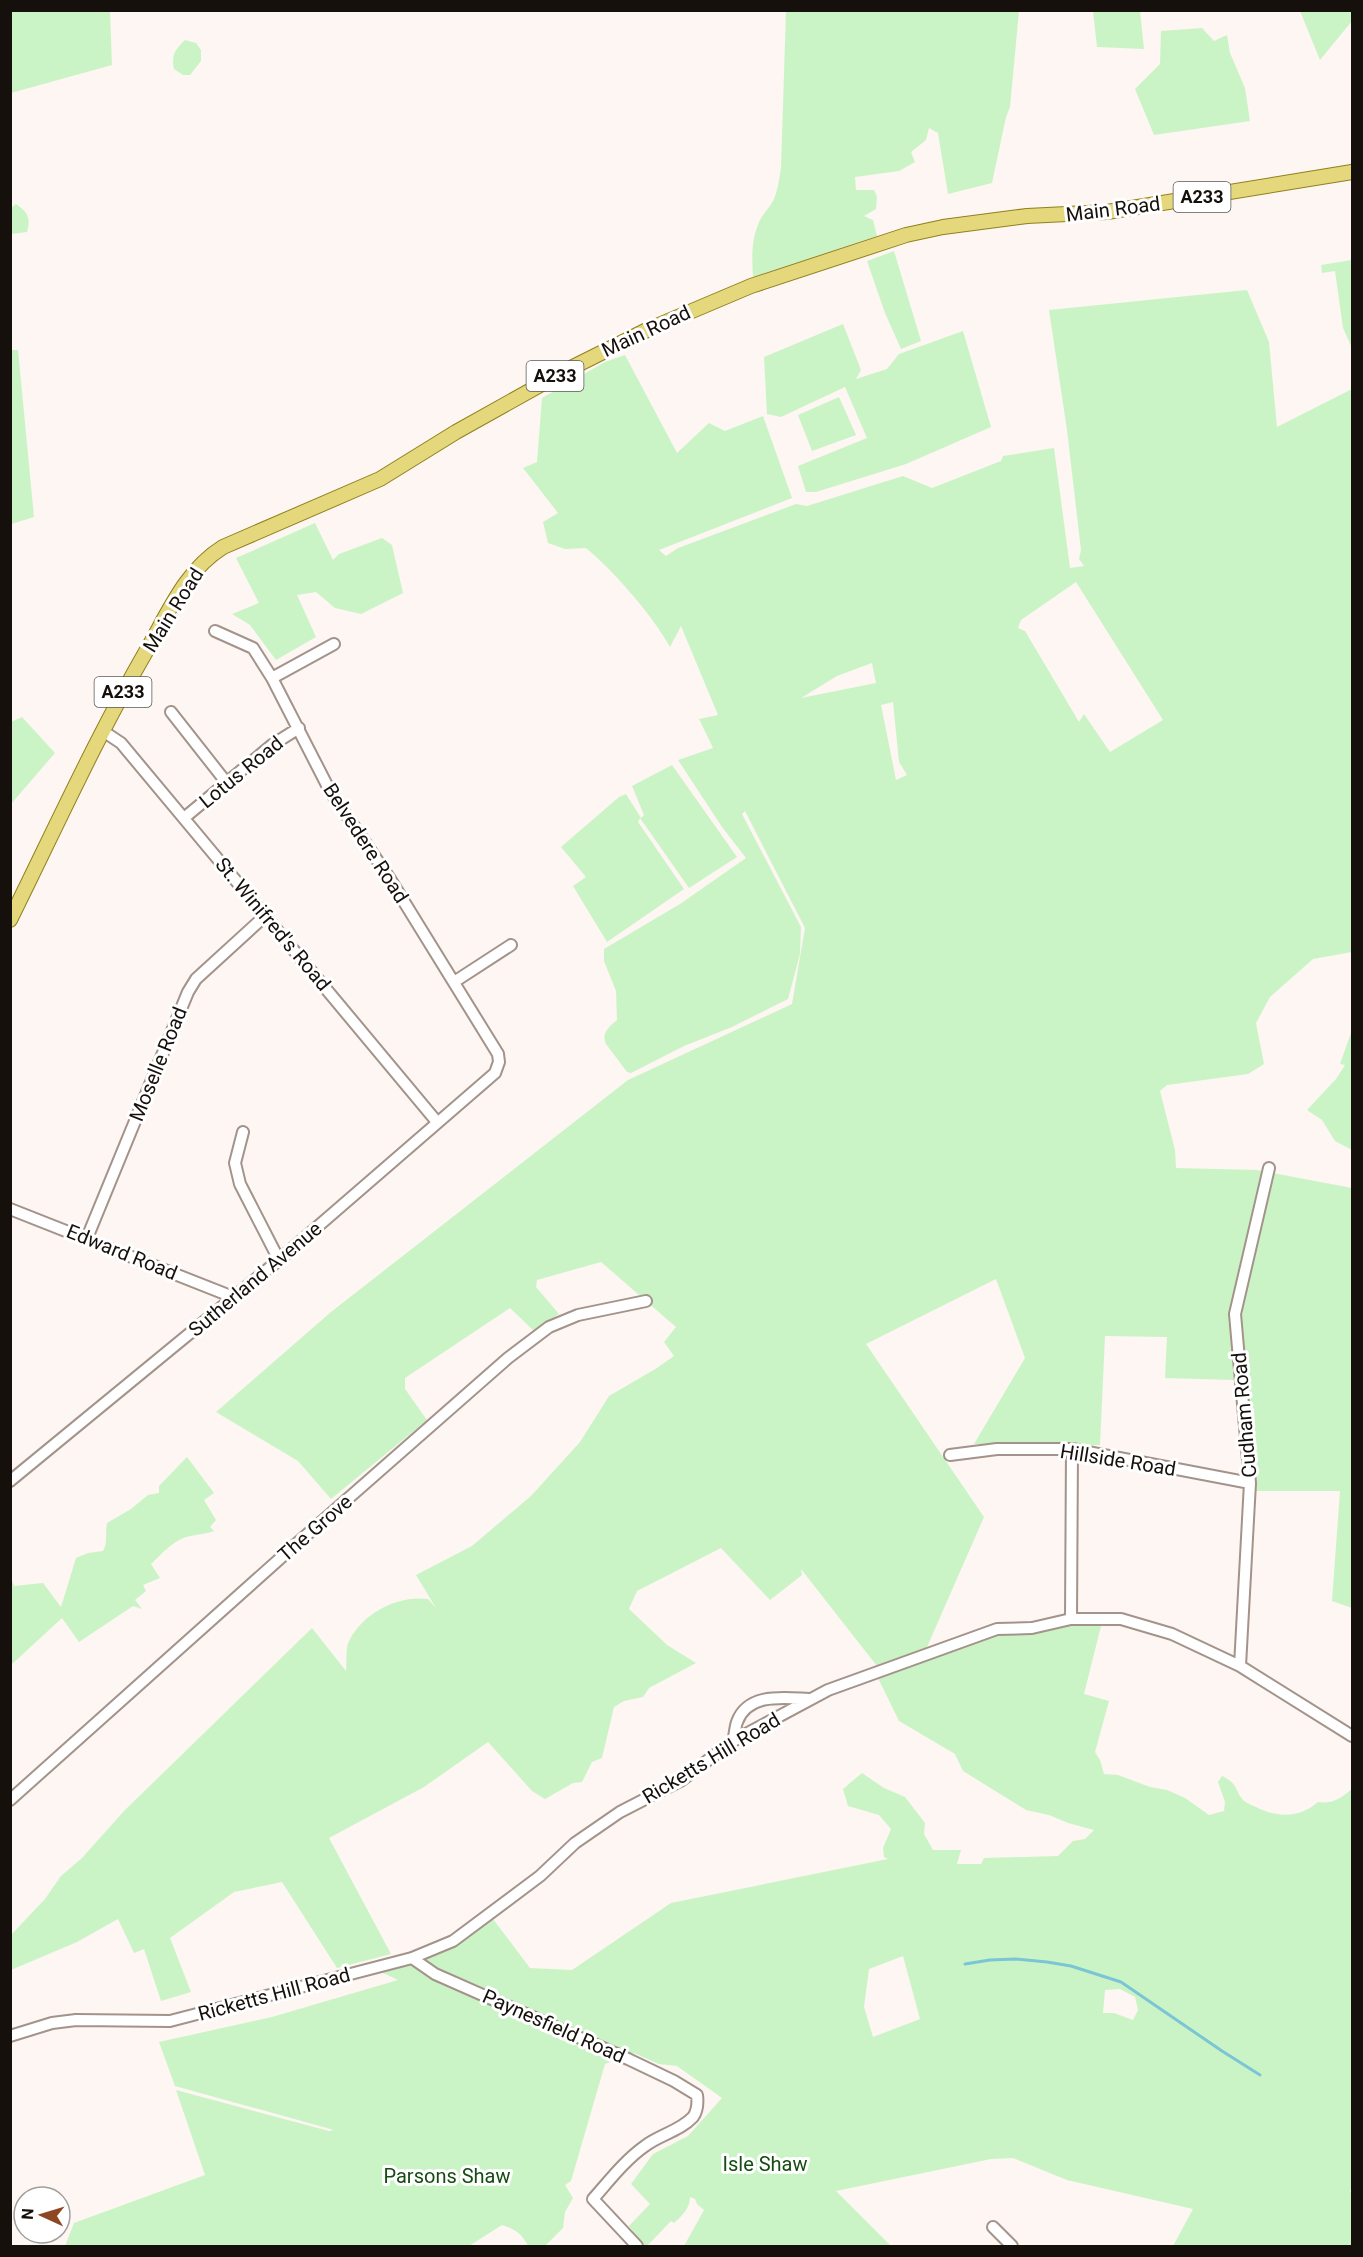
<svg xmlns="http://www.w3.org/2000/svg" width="1363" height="2257" font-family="Roboto,sans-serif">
<rect width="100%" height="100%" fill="#fdf6f2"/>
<!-- green -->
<path fill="#cbf4c6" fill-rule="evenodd" d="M11 10 110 11 112 65 11 93Z
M786 11H1019L1010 107 1006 117 992 183 948 194 938 133 929 128 926 140 911 152 915 162 899 171 855 177 856 190H874L877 197 876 209 864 216 873 220 877 236 753 277C752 259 751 242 758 225 761 215 769 209 773 201 778 191 779 179 781 168Z
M1093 11H1140L1144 49 1097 47Z
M1300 11H1352V21L1320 60Z
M1202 28 1214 41 1227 35 1230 53 1245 88 1250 121 1154 135 1135 89 1160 64 1161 31Z
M185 40 196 43 201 50V61L190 75H183L174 69C171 55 175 50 185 40Z
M16 204C28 212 31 218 27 232L11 234 10 209Z
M894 251 921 341 901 349 885 313 867 261Z
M1352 260V348L1343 328 1335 271 1322 273 1321 265Z
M1247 290 1269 342 1277 427 1352 389V952L1313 959 1270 997 1256 1023 1264 1064 1248 1074 1167 1085 1160 1091 1175 1150 1176 1168 1257 1170 1352 1188V1608L1332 1601 1340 1491H1256L1254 1408H1249L1240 1317 1242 1306 1231 1315 1234 1380 1165 1378 1167 1337 1105 1336 1100 1445 974 1444 1025 1358 996 1279 866 1344 984 1517 920 1663 1002 1634 1102 1622 1084 1694 1109 1701 1095 1752 1100 1760 1104 1774 1118 1775 1150 1787 1167 1790 1185 1798 1209 1815 1224 1811 1225 1802 1218 1782 1222 1776C1239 1785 1233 1787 1243 1800 1246 1803 1252 1805 1256 1807 1277 1818 1300 1818 1318 1802 1333 1804 1341 1798 1352 1789V2186L1350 2192 1352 2193V2246H1173L1193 2209 1067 2180 1013 2158 991 2159 836 2191 891 2246H684L704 2210 697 2204 695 2199 690 2197C690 2208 682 2216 674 2223L671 2221 647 2246H644L629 2226 650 2204 631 2184 653 2154 688 2136 722 2098 677 2066 659 2064 634 2053 605 2064 571 2181 565 2185 573 2198 565 2212 563 2228 545 2246H528C522 2234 515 2229 502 2225L469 2246H65L74 2223 205 2175 176 2090 329 2131 334 2130 175 2086 159 2042 272 2017 398 1980 381 1972 416 1957 454 1947 493 1919 530 1968 572 1970 671 1903 888 1859 884 1857 883 1848 891 1829 879 1815 848 1806 843 1789 862 1773 884 1788 905 1797 925 1823 924 1834 933 1850H961L957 1864H981L984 1858 1058 1856 1073 1841 1085 1839 1094 1830 1068 1823 1049 1815 1026 1810 963 1771 955 1754 899 1721 878 1678 884 1675 801 1569 802 1575 770 1600 721 1548 637 1591 629 1609 667 1645 696 1663 649 1688 643 1697 624 1701 614 1707 602 1758 592 1762 582 1782 573 1783 545 1799 532 1791 488 1742 424 1787 329 1838 391 1954 337 1968 282 1882 234 1892 170 1938 191 1992 161 2001 144 1949 134 1953 118 1919 77 1942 11 1970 10 1936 45 1899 61 1876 82 1858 124 1811 312 1628 346 1671C347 1662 345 1647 350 1639 365 1612 398 1595 428 1599L436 1608 416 1575 472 1546 531 1496 580 1442 609 1396 657 1368 674 1356 664 1342 676 1327 601 1262 537 1280 536 1287 559 1314 534 1331 510 1308 405 1378V1389L427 1420 331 1499 298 1461 216 1412 331 1312 628 1080 792 1004 805 928 745 811 742 814 801 927 800 954 788 999 732 1027 684 1046 631 1073 627 1072 606 1044C601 1033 609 1027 617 1020L616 991 604 961V949L680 904 746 858 722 827 678 760 713 748 699 719 718 715 681 626 670 647C653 616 613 570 586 548L565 549 548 543 543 522 558 513 523 468 537 462 542 398 605 362 625 355 677 453 709 423 725 431 763 416 792 498 659 550 666 556 678 548 796 504 807 506 903 476 932 488 1001 461 1003 456 1054 448 1070 568 1084 566 1079 559 1081 550 1067 430 1049 310ZM1076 582 1163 720 1110 752 1084 714 1079 722 1025 631 1018 628 1021 620ZM872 663 876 683 801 698 837 676ZM893 702 899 762 907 775 896 780 881 705ZM903 1956 920 2019 873 2037 864 2007 869 1969ZM1120 1989 1135 1997 1138 2010 1133 2020 1114 2013H1103L1105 1990Z
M843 324 861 370 856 379 887 369 899 354 963 331 991 427 906 464 816 492H806L798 466 867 438 845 387 781 417 767 414 764 357Z
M11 350H18L34 517 11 524Z
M839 397 856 435 812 451 798 415Z
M315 523 333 560 339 554 382 538 392 545 403 593 361 614 335 608 316 592 297 595 316 637 276 660 250 625 232 614 259 603 236 558Z
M22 717 55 753 11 804V722Z
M672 765 737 857 689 888 640 818 638 822 684 889 607 942 573 886 586 877 561 847 619 797 626 794 641 818 644 815 632 786Z
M1352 1030V1150L1335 1141 1322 1120 1307 1110 1336 1079 1345 1065 1340 1064Z
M187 1457 214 1493 204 1500 216 1520 210 1527 214 1531C206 1534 200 1534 191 1536 175 1538 163 1553 151 1564L160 1578 143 1585 146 1591 135 1600 142 1609 133 1606 79 1642 62 1618 11 1665V1582L12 1581 14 1586 43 1583 61 1607 76 1558 88 1553 103 1551C108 1543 105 1532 107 1523L131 1509 148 1495 159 1493V1486Z"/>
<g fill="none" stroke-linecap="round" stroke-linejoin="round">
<!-- stream -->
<path stroke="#7bc5d4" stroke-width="3" d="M965 1964 990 1960 1015 1959 1047 1962 1071 1966 1121 1982 1222 2051 1260 2075"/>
<!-- minor casing -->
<g stroke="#a3938a" stroke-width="14">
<path id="minor" d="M272 678 334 644
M171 712 226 782
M103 731 121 743 437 1122
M184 818 272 745 299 728
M454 982 511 945
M243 1132 235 1163 240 1184 279 1260
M10 1209 233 1297
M87 1238 188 992 196 979 266 915
M950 1455 997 1449H1072L1250 1483
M10 1481 279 1260 495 1073 499 1062 498 1054 390 879 330 791 272 678 253 648 215 631
M1071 1619 1072 1449
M1240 1666 1250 1483 1235 1314 1269 1168
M733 1741C735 1735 735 1727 737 1722 748 1692 785 1698 809 1699
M10 1800 294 1546 508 1358 549 1327 578 1315 646 1301
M412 1958 435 1974 628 2059 674 2081 697 2095C698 2103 698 2110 693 2117 680 2131 659 2135 645 2146 625 2160 609 2181 593 2199L637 2246
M10 2036 52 2023 76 2020 170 2021 412 1958 453 1941 540 1876 575 1843 620 1812 682 1780 733 1741 828 1690 997 1629 1032 1628 1071 1619H1121L1172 1634 1240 1666 1352 1736
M993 2227 1012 2246"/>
</g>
<!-- major casing -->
<g stroke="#90801c" stroke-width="16">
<path id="major" d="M10 920C55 829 97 736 148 648 169 611 186 570 223 547L380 479 456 432 567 370 647 330 751 286 906 235 943 227 1027 216 1107 212 1352 172"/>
</g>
<!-- minor -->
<use href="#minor" stroke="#fff" stroke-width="10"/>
<!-- major -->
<use href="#major" stroke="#e4d77c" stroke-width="14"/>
</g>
<g text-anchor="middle" stroke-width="6" stroke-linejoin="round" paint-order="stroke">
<!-- shield labels -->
<g fill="#fff" stroke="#5b5855" stroke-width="1.5">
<rect x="1173.5" y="182" width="57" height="30" rx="4.5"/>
<rect x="526.5" y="361" width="57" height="30" rx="4.5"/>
<rect x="94.5" y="677" width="57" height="30" rx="4.5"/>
</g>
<g font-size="18" font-weight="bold" fill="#15100c">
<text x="1202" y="203">A233</text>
<text x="555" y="382">A233</text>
<text x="123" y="698">A233</text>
</g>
<!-- street labels -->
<g font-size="20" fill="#15100c" stroke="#fff">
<text transform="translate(1113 209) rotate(-7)" y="7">Main Road</text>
<text transform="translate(646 331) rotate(-25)" y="7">Main Road</text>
<text transform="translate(173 610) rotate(-58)" y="7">Main Road</text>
<text transform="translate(241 772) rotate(-39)" y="7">Lotus Road</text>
<text transform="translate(366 843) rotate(57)" y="7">Belvedere Road</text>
<text transform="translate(273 924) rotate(50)" y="7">St. Winifred's Road</text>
<text transform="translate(158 1064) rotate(-68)" y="7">Moselle Road</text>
<text transform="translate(122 1252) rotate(22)" y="7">Edward Road</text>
<text transform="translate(255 1279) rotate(-40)" y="7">Sutherland Avenue</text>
<text transform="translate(1244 1415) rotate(-95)" y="7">Cudham Road</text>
<text transform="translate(1118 1460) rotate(9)" y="7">Hillside Road</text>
<text transform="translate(315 1528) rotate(-41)" y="7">The Grove</text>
<text transform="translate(711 1758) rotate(-31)" y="7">Ricketts Hill Road</text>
<text transform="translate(274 1994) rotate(-15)" y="7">Ricketts Hill Road</text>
<text transform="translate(554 2026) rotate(24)" y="7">Paynesfield Road</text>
</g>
<!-- park labels -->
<g font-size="20" fill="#154c11" stroke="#fff">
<text x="765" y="2171">Isle Shaw</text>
<text x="447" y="2183">Parsons Shaw</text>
</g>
</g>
<!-- border -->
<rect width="1363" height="2257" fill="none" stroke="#15100c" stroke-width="24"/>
<!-- north arrow -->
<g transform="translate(42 2215) rotate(274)"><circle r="28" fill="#ffffff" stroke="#a19f9e" stroke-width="1.5"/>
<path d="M0-4.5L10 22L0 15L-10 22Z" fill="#8e4723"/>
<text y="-9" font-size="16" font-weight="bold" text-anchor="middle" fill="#15100c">N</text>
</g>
</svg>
